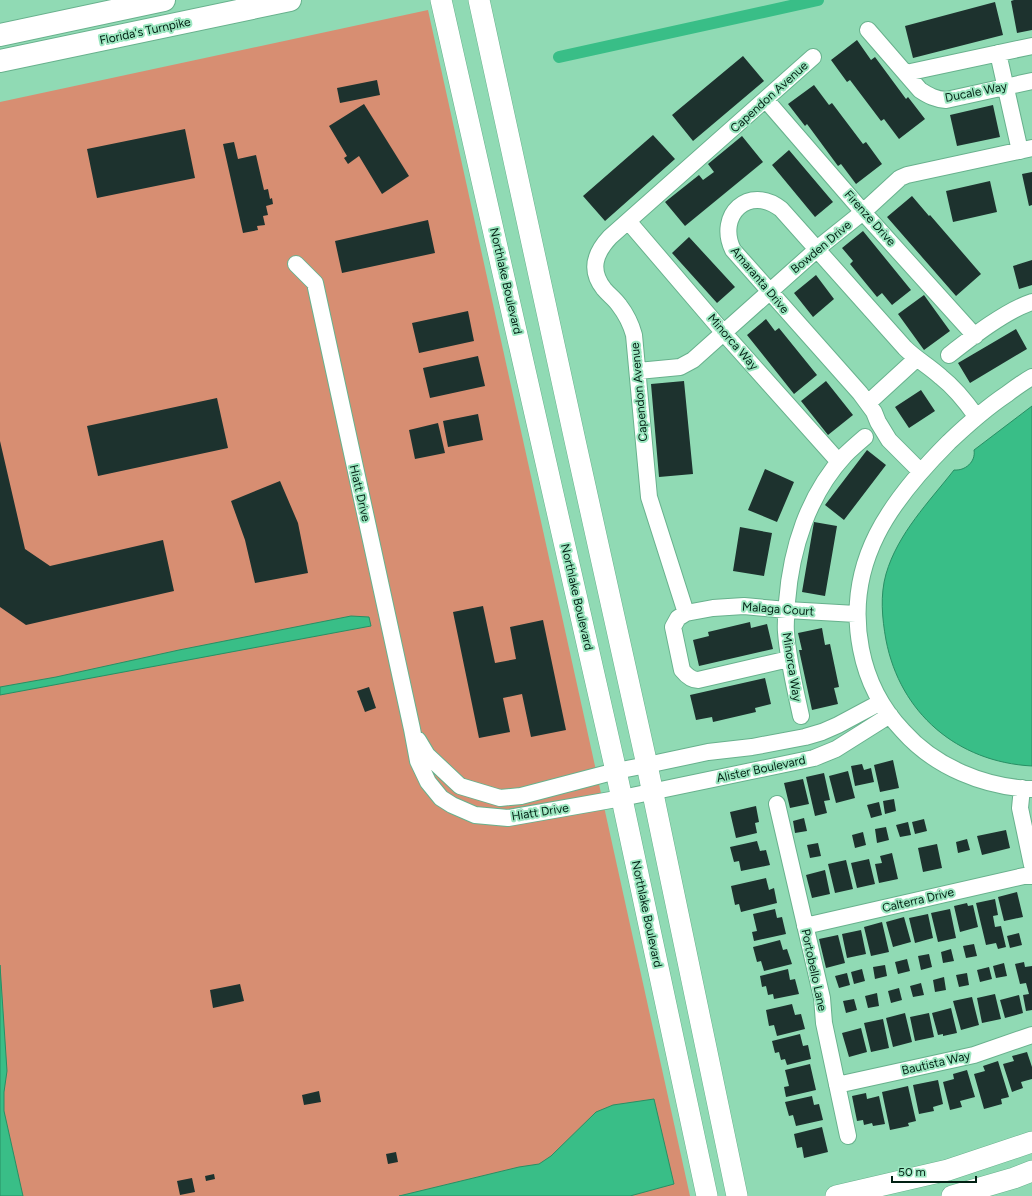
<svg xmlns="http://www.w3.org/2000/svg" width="1032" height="1196" font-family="Figtree,sans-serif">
<rect width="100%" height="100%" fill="#90dab4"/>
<!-- green -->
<path fill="#d78e72" d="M428 10 690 1196H0V102Z"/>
<!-- water -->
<path fill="#39be87" stroke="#288f64" d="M1032 406V766C957 762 900 713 886 640 882 618 880 595 886 574 898 533 929 502 954 470 965 471 976 462 974 450Z
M351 616 369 617 371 626 0 695V687L56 677 179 650Z
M0 965 7 1071 4 1092V1111L23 1196H0Z
M654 1099 674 1184 630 1196H399L519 1167 539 1164 551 1156 596 1112 613 1105Z"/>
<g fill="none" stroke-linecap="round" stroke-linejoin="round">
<!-- canal -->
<path stroke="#39be87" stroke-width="12" d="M559 57 818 0"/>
</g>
<!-- building -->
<path fill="#1d322e" d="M1014 0H1032V30L1017 33 1011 1Z
M995 2 1003 35 913 58 905 26Z
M857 40 871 60 875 57 906 99 908 97 925 119 899 139 884 119 881 121 850 80 847 82 831 60Z
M743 56 764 81 693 141 672 115Z
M377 80 380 95 340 103 337 88Z
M814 85 829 105 832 103 863 144 866 142 882 164 856 184 841 164 838 166 807 124 805 126 788 104Z
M364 104 409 176 382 194 359 156 348 164 344 158 347 156 329 126Z
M993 105 1000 137 957 146 950 115Z
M185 129 195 178 97 198 87 149Z
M653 135 675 159 605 221 583 196Z
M742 136 763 162 685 226 665 202 699 175 703 180 714 172 708 164Z
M234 142 238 159 256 155 264 190 268 189 270 199 272 198 273 204 266 206 268 215 263 216 265 225 257 226 258 230 243 233 223 144Z
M789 150 833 202 815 217 772 165Z
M1032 172V205L1029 206 1022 174Z
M990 181 997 212 953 222 946 191Z
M912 196 929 216 930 215 981 274 956 296 887 217Z
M428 220 435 253 342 273 335 241Z
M863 231 911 290 892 305 882 293 877 297 850 264 853 261 842 248Z
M689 237 735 287 717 303 672 253Z
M1032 260V285L1019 289 1013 266Z
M816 275 834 299 813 317 794 293Z
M924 295 950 331 924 350 898 314Z
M468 311 474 341 419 353 412 323Z
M766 319 775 331 779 328 817 375 794 394 747 335Z
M1016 329 1027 349 970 383 958 363Z
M478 356 485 386 430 398 423 368Z
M684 381 693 474 659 477 651 384Z
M826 381 853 415 828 435 801 401Z
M921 390 935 411 909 428 895 407Z
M217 398 228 448 98 476 87 426Z
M478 414 483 440 448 447 443 421Z
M438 423 445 453 415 459 409 430Z
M0 441 25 549 50 566 163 540 174 591 26 625 0 607Z
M867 450 886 465 844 520 825 505Z
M765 469 794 482 777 522 748 510Z
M280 481 298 523 308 573 255 583 245 540 231 501Z
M814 522 837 526 825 596 802 592Z
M740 527 772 533 764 576 733 571Z
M483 606 495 663 516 659 510 627 543 620 566 730 531 737 522 694 503 698 510 732 479 738 453 612Z
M750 622 751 628 767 624 773 649 699 666 693 640 709 636 708 632Z
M822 628 825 645 830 644 839 687 834 688 838 704 812 710 799 650H802L798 633Z
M765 678 771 704 755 708 756 712 713 722 712 717 696 720 690 695Z
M369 687 376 708 365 712 357 691Z
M893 760 899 788 880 792 874 765Z
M862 764 864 770 871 768 874 782 855 786 851 766Z
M848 771 855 798 836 803 829 776Z
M824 773 830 800 824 801 827 813 815 816 806 777Z
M803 779 809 804 790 808 784 783Z
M894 799 896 811 885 814 883 801Z
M879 802 882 815 871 818 867 805Z
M756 806 759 822 755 823 757 833 736 838 730 812Z
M804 818 807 831 795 833 793 821Z
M924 819 927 831 915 834 912 822Z
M908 822 911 835 900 837 896 825Z
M886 827 889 840 877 843 875 829Z
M1006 830 1010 848 982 855 977 836Z
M863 832 866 845 855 848 852 835Z
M967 839 970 850 958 853 956 842Z
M757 841 760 851 766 850 770 865 741 871 739 861 734 862 730 847Z
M818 843 821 856 810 858 807 845Z
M937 844 942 868 923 872 918 848Z
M892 853 898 879 879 883 875 864 882 863 880 856Z
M869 859 875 884 857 888 851 863Z
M846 860 853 889 835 893 828 864Z
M825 870 830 894 812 898 806 875Z
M766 878 769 890 774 888 777 903 741 912 739 904 735 905 731 886Z
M1017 892 1023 917 1004 921 998 897Z
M995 899 998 915 993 916 995 927 1001 926 1006 947 998 949 996 943 986 945 976 903Z
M967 903 968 906 973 905 978 927 960 932 954 906Z
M775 909 777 918 782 917 786 934 754 941 752 932 757 931 753 914Z
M950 909 956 938 938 942 931 913Z
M928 914 933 938 915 943 909 918Z
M904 917 911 942 893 947 886 922Z
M882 922 889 952 871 956 864 927Z
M861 930 866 954 847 958 842 934Z
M1019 933 1022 945 1010 948 1007 936Z
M838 935 845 963 826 968 819 939Z
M780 940 783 950 787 949 792 964 764 971 761 961 757 962 753 947Z
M974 944 977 956 966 958 963 946Z
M951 949 954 961 943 963 941 952Z
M929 954 932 967 921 970 918 956Z
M907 959 910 971 898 974 895 962Z
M1024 962 1025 967 1032 966V1010L1026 1011 1023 995 1029 994 1026 983 1020 984 1015 964Z
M1004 963 1007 976 996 978 993 966Z
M885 965 887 976 875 979 873 967Z
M989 967 992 979 980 982 977 970Z
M788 969 790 980 795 979 799 994 774 999 773 994 768 995 766 986 762 987 760 976Z
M862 969 865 981 854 984 851 972Z
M847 973 850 985 839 988 835 976Z
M967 973 969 985 959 987 956 975Z
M944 977 946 990 935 992 933 980Z
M921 983 924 995 913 997 910 986Z
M240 984 244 1001 213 1008 210 990Z
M899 988 902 1000 891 1003 888 991Z
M877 993 879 1006 868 1008 865 996Z
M995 994 1001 1019 982 1023 977 998Z
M1019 995 1023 1013 1005 1018 1000 1000Z
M972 997 979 1025 961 1030 953 1001Z
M854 999 857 1010 846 1013 843 1001Z
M792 1004 795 1015 801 1014 805 1029 777 1036 774 1025 769 1026 766 1010Z
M951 1008 957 1033 943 1036V1034L938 1035 932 1013Z
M905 1013 912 1042 893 1047 886 1018Z
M929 1013 934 1037 915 1041 910 1017Z
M883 1019 889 1048 871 1052 864 1023Z
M861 1028 867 1052 849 1057 842 1033Z
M800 1034 803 1046 808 1045 811 1059 787 1065 785 1059 781 1060 779 1052 775 1053 772 1041Z
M1027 1052 1032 1067V1079L1021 1082 1023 1088 1012 1092 1003 1064 1014 1061 1012 1056Z
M998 1061 1009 1097 1001 1099 1002 1104 984 1109 974 1074 985 1071 983 1066Z
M810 1064 816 1090 786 1097 784 1087 789 1086 785 1070Z
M967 1070 975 1097 960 1101 962 1107 950 1110 943 1082 954 1079 953 1074Z
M938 1080 943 1104 933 1107 934 1111 919 1114 913 1085Z
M908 1086 916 1121 908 1123 909 1126 890 1130 882 1092Z
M319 1091 321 1102 304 1105 302 1095Z
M866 1093 867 1099 879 1096 885 1124 873 1126 872 1123 864 1125 863 1120 857 1121 852 1096Z
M812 1096 814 1105 819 1104 823 1120 796 1126 793 1115 789 1116 785 1102Z
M822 1127 828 1152 804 1158 802 1147 797 1148 794 1134Z
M396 1152 398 1162 388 1164 386 1154Z
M214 1174 215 1179 206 1181 205 1176Z
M192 1178 195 1192 180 1195 177 1181Z"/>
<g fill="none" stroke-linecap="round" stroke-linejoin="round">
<!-- minor casing -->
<g stroke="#68b18d" stroke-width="18">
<path id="minor" d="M868 30 920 90C929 96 935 99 946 100L1032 81
M998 53 1020 151
M906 73 1032 46
M766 100 863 212 975 336
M628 221 723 332 839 462
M296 264 315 283 412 729 418 761 428 782 441 798 452 805 475 815 508 818 622 798 814 758 836 749 890 715
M949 355C972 337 1005 311 1032 302
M638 371 680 367 693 360 823 244 863 212 900 178 907 175 1032 148
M1032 377C1023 382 1015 388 1007 394 986 408 968 424 949 442 891 500 844 562 861 649 867 680 881 708 903 731 935 767 984 787 1032 789
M868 403 916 359
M921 472 889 440 878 422 874 412 860 393 733 250C716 215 749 184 781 209L905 348C916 359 929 366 941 377 955 388 966 402 976 416
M686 613 649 497 634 335C631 324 626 314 619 305 615 299 609 295 604 289 589 270 595 253 610 237L813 57
M789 659 698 680C691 680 686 675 682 670L673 627 678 618 686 613 713 608 744 606 787 610 856 614
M801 716C795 688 788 660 786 632 785 622 787 612 787 602 791 549 808 495 845 455 851 449 858 443 865 437
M418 740 427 755 460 786 500 798 521 796 616 771 647 765 708 752 752 747 805 737 822 732 838 725 881 702
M1022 788 1020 808 1032 865
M777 804 822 998 824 1023 848 1136
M805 926 1024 876H1032
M837 1085 974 1055 1032 1035"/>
</g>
<!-- major casing -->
<g stroke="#68b18d" stroke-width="22">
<path id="major" d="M441 0 616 771 707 1196
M479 0 576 445 647 765 737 1196
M836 1196 948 1170 1032 1142
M952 1196 1014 1178 1032 1171"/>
</g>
<!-- highway casing -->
<g stroke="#68b18d" stroke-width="24">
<path id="highway" d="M0 35 164 0
M0 61 290 0"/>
</g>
<!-- minor -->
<use href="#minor" stroke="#fff" stroke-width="16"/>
<!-- major -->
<use href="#major" stroke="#fff" stroke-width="21"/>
<!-- highway -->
<use href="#highway" stroke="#fff" stroke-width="22"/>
</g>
<g text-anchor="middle" stroke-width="4" stroke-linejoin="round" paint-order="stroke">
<!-- street labels -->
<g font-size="12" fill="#022114" stroke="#9de7c1">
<text transform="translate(145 31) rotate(-12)" y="4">Florida's Turnpike</text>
<text transform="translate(976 92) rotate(-11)" y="4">Ducale Way</text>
<text transform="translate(769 97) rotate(-42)" y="4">Capendon Avenue</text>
<text transform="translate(870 218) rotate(48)" y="4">Firenze Drive</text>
<text transform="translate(821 247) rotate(-40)" y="4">Bowden Drive</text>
<text transform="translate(760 280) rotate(50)" y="4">Amaranta Drive</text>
<text transform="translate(506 281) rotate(77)" y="4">Northlake Boulevard</text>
<text transform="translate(733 342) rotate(49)" y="4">Minorca Way</text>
<text transform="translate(639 392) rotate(-95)" y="4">Capendon Avenue</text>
<text transform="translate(360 493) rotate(77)" y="4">Hiatt Drive</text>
<text transform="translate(577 597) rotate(77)" y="4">Northlake Boulevard</text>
<text transform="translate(778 609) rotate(4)" y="4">Malaga Court</text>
<text transform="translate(792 667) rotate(81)" y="4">Minorca Way</text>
<text transform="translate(761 769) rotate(-12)" y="4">Alister Boulevard</text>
<text transform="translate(540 812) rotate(-9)" y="4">Hiatt Drive</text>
<text transform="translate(918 900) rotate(-13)" y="4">Calterra Drive</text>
<text transform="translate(647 914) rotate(78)" y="4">Northlake Boulevard</text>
<text transform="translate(814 970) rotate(78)" y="4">Portobello Lane</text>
<text transform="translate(936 1063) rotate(-13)" y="4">Bautista Way</text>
</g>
</g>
<!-- scale -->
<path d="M892 1176v6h84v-6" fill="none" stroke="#022114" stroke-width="2"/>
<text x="898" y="1176" font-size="12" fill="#022114" stroke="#9de7c1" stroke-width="3" paint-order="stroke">50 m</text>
</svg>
